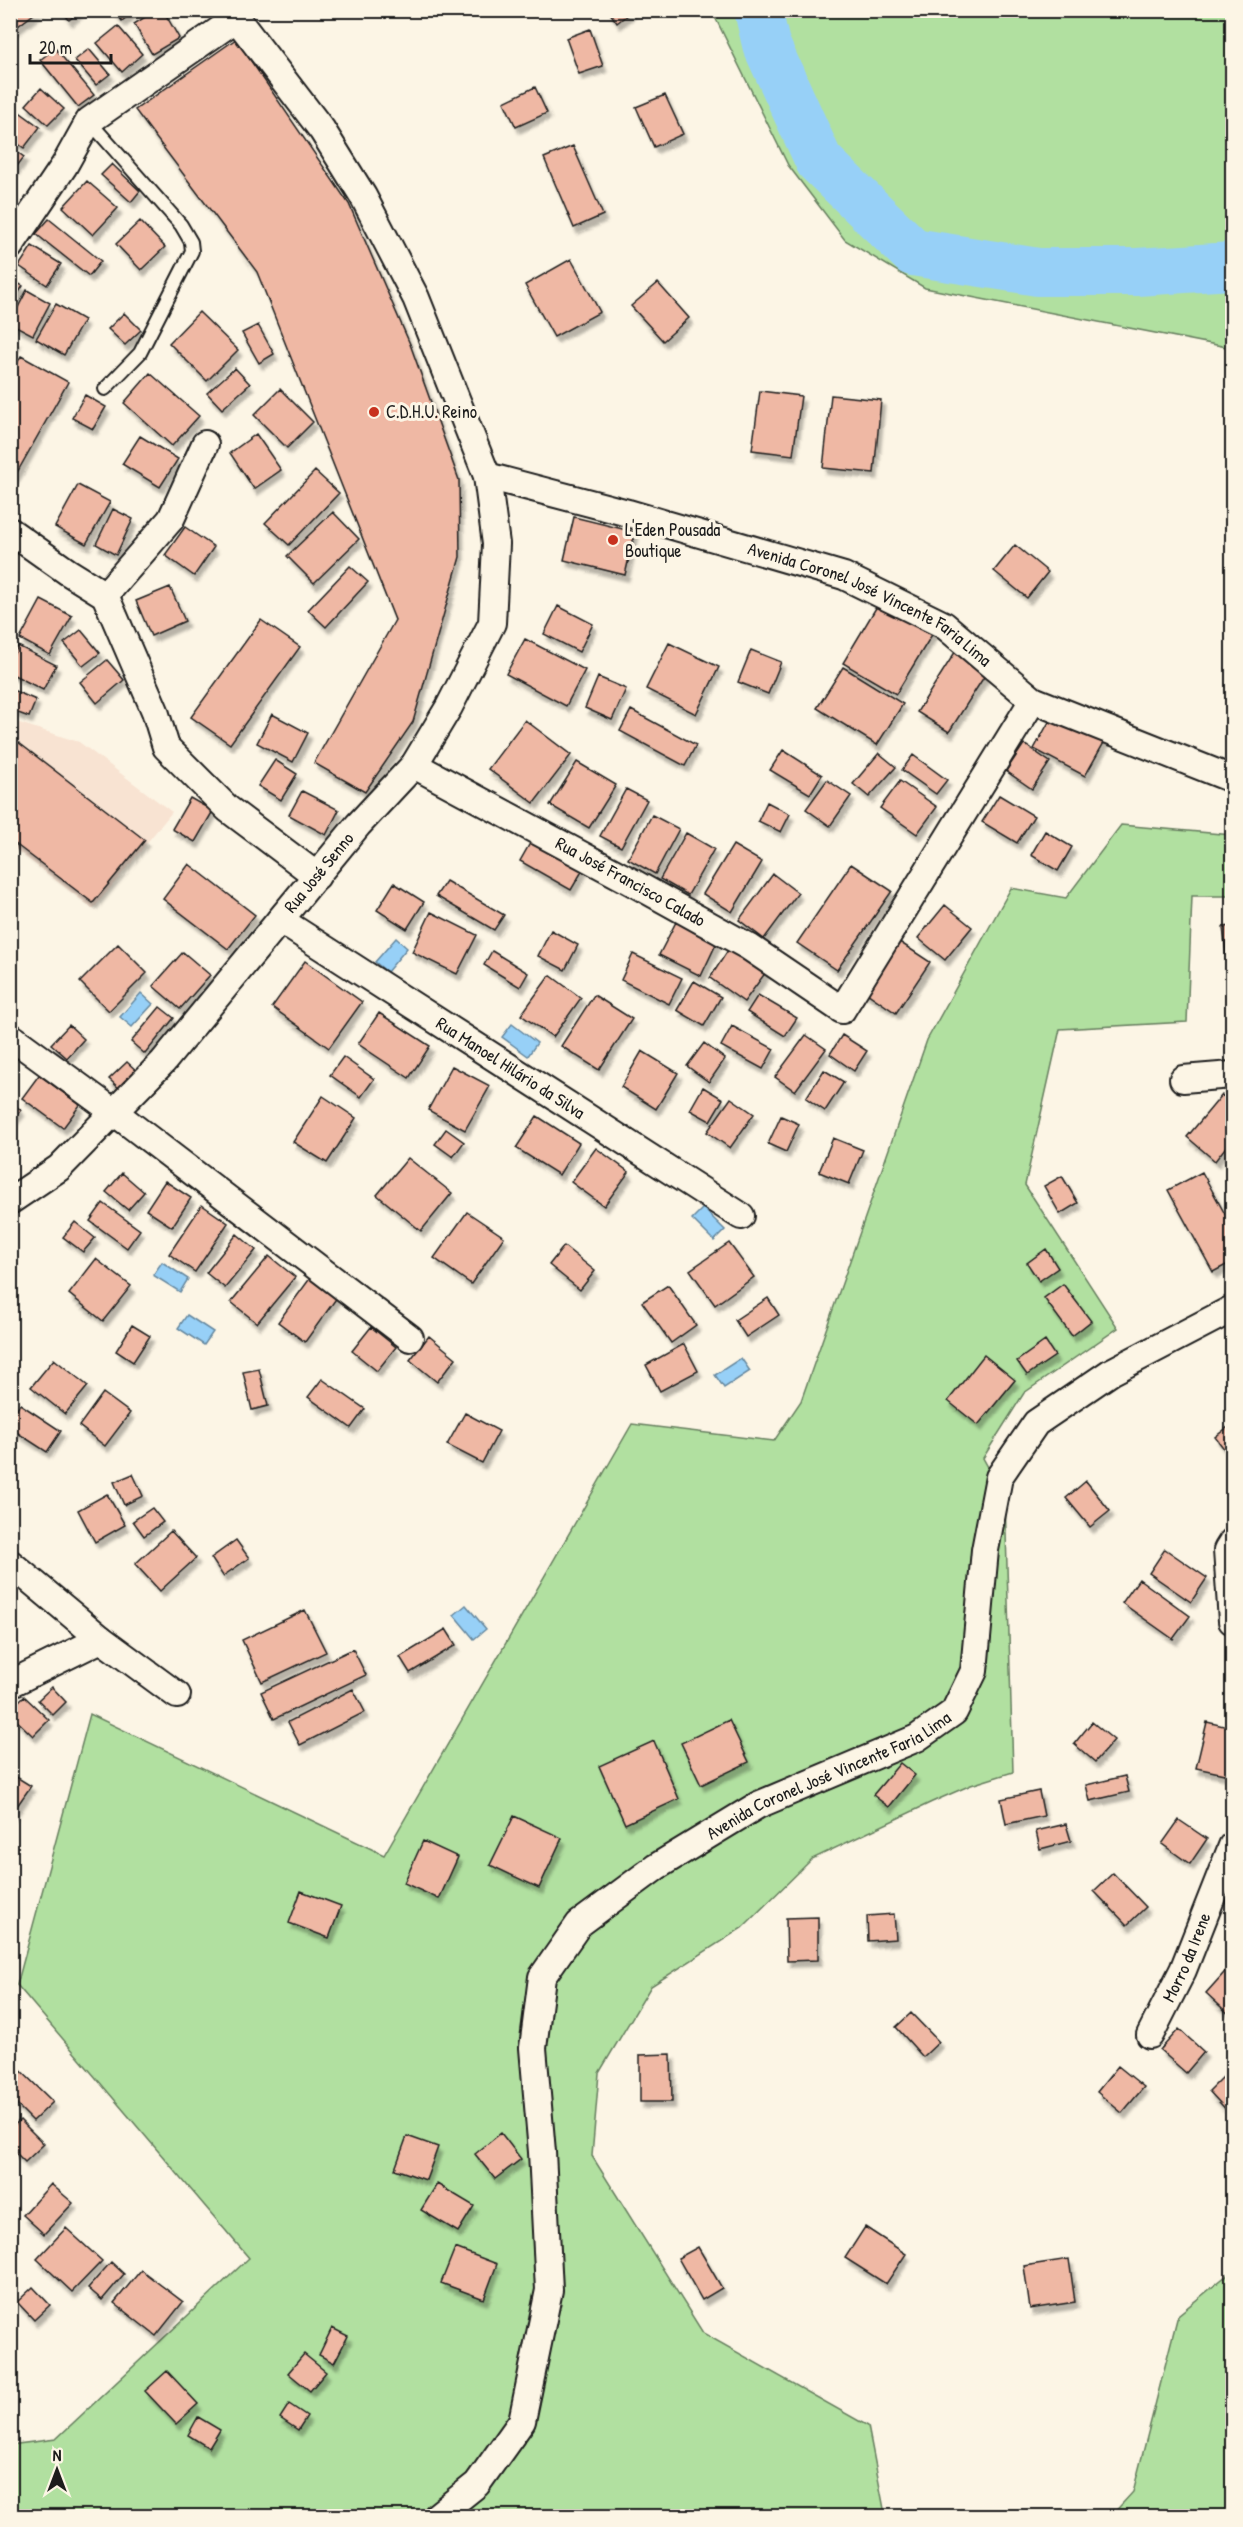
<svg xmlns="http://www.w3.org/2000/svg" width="1243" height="2527" font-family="'Patrick Hand',sans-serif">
<defs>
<filter id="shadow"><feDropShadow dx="3.5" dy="6" stdDeviation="1.5" flood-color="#0004"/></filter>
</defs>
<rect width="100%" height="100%" fill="#fcf5e5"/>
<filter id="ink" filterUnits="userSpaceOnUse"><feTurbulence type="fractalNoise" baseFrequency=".0167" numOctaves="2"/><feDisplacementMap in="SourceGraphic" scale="12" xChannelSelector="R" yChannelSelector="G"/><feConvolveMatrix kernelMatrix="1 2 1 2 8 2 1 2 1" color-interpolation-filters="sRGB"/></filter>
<g filter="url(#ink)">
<!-- built -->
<path fill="#f8e3d2" d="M10 720 79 742 172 812 93 909 11 846Z"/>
<!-- green -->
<path fill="#b1e0a0" stroke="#667e5e" stroke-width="1.5" d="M712 11H1232V348L925 288 845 240 788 165Z
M1121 825 1232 835V896H1192L1187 1022 1060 1029 1025 1185 1118 1328 1024 1393 983 1458 1005 1498 1013 1772 971 1785 932 1802 812 1859 742 1928 651 1986 599 2073 592 2156 703 2333 868 2426 885 2514 883 2516H11L10 2445 56 2439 249 2258 17 1985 90 1714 384 1855 632 1424 774 1441 801 1401 927 1040 1011 888 1066 898Z
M1232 2271V2516H1111L1133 2492 1178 2315Z"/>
<!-- water -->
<path fill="#97d0f7" stroke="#66889f" stroke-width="1.5" d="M396 938 407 948 387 972 375 962Z
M141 993 153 1004 132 1027 120 1017Z
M512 1024 537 1043 528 1056 502 1037Z
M703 1208 725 1230 714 1241 692 1219Z
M162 1262 188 1279 180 1292 153 1275Z
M187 1315 213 1332 204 1345 178 1328Z
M741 1358 750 1371 724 1388 715 1375Z
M466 1605 486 1629 474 1639 454 1615Z"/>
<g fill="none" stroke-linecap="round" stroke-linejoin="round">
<!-- river -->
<path stroke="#97d0f7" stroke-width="48" d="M758 10 766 44 819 161 913 252 1038 272H1137L1232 266"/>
</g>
<!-- building -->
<path fill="#efb8a4" stroke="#1c1c1c" stroke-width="1.5" filter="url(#shadow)" d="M10 10H39L10 32Z
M62 10H81L69 20Z
M113 10H135L122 21Z
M156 10H163L179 38 152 54 134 24Z
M608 10H633L617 23Z
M118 26 142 54 122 72 97 43Z
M590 29 603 66 579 74 566 38Z
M236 39 349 204 410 344 459 480 460 557 413 722 365 792 314 763 395 620 257 272 135 110Z
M55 48 94 95 78 107 40 60Z
M89 49 110 74 96 85 75 60Z
M535 87 547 113 516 127 504 102Z
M41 88 64 109 48 125 26 105Z
M665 95 683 134 654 147 636 107Z
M10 105 40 127 24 148 10 138Z
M573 146 603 215 574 228 544 158Z
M10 147 24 157 10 175Z
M112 164 140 191 131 202 101 175Z
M87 181 118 208 93 235 63 207Z
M49 219 101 261 89 276 36 234Z
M140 221 165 247 141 270 116 244Z
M32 246 61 264 47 285 19 266Z
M571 259 600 312 554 337 525 285Z
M10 279 23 286 10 306Z
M658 283 689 318 663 341 631 306Z
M27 290 50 303 33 335 10 323Z
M56 304 84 320 64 355 36 339Z
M199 312 238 350 207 381 169 343Z
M124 313 141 330 125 345 108 329Z
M258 325 274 354 259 363 242 333Z
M10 338 17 341 10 352Z
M21 356 68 382 10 485V376Z
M235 368 250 384 222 409 207 393Z
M150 373 199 416 172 446 124 403Z
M280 389 313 422 287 448 254 415Z
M760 391 801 396 793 455 752 450Z
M85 395 106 407 93 429 72 418Z
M831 395 881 400 874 473 823 468Z
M256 434 281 470 254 489 230 453Z
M140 436 178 459 160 487 122 464Z
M315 471 339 493 289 545 265 523Z
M78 485 110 502 86 544 55 527Z
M113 509 133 519 116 555 96 544Z
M333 512 359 539 314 583 287 556Z
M574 517 635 532 625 575 564 560Z
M185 527 214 547 194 576 165 555Z
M1015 545 1048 572 1027 598 994 571Z
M350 566 368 582 326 627 308 610Z
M170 587 185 621 151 636 136 601Z
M883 596 936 628 896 694 843 663Z
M41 600 72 616 50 655 20 639Z
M558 606 593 624 579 652 544 634Z
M261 620 300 647 230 744 191 717Z
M81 630 100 653 83 666 64 643Z
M525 639 585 670 566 706 506 674Z
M669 643 719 667 696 714 646 689Z
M18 646 56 665 43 690 10 673V661Z
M957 649 989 669 949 732 917 712Z
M751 650 781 662 768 694 738 682Z
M107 660 124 680 97 703 80 682Z
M843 667 903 704 877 745 817 708Z
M598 677 626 689 612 720 585 708Z
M10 689 36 700 29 717 10 710Z
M631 710 696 745 685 766 620 731Z
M1055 711 1106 739 1085 776 1034 749Z
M272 714 308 733 293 762 257 743Z
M525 720 571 755 534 803 488 769Z
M10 736 145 840 93 903 10 840Z
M1024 744 1050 762 1032 789 1006 771Z
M783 750 822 775 810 794 770 770Z
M879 753 896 767 869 797 853 784Z
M913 755 947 780 936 794 902 770Z
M275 760 297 774 281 800 258 786Z
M577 762 616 785 589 828 550 805Z
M827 780 851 796 830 826 806 809Z
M900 781 937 807 917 834 880 808Z
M626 789 647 800 621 847 600 836Z
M302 791 339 810 326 835 289 815Z
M999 795 1034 816 1017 843 982 822Z
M190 798 213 811 195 842 172 829Z
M767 802 790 814 781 832 758 821Z
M652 815 679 829 655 874 628 859Z
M1045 831 1072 847 1058 871 1031 855Z
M686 833 714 849 688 895 660 879Z
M533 838 584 868 571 890 520 861Z
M733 845 762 862 732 912 703 894Z
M189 864 255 915 228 949 163 899Z
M851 864 892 891 837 970 797 943Z
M773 874 798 893 764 939 739 920Z
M446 881 504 915 494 930 436 896Z
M394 883 424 902 407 929 377 910Z
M945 905 972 927 945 960 918 938Z
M431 912 477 935 457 974 412 952Z
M676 922 717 942 701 976 659 955Z
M1232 926V991H1230L1223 927Z
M551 930 578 945 565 970 538 956Z
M898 941 930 962 896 1013 864 991Z
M118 944 147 973 109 1011 80 982Z
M730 947 766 972 744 1002 710 978Z
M492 951 528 973 520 987 484 965Z
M183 952 210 975 180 1009 153 986Z
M633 954 682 978 669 1004 621 980Z
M305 961 362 1002 329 1048 272 1007Z
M550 975 581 998 553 1037 521 1015Z
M694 981 721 997 704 1026 677 1010Z
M594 995 632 1019 599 1070 561 1046Z
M758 995 797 1018 785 1036 747 1012Z
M160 1007 174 1018 145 1054 131 1042Z
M379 1013 430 1046 409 1078 358 1044Z
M69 1025 84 1039 67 1058 51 1044Z
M732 1026 774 1049 763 1069 721 1046Z
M806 1035 826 1049 795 1091 775 1077Z
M842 1035 867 1051 854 1071 830 1054Z
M704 1043 725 1059 709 1082 687 1066Z
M642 1051 678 1073 656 1109 621 1087Z
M343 1057 374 1079 361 1097 330 1075Z
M127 1062 138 1072 121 1090 109 1079Z
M452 1066 490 1086 465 1130 428 1110Z
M824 1070 844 1082 825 1111 806 1098Z
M39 1075 80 1105 63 1128 22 1098Z
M703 1087 723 1099 710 1121 690 1110Z
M1222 1095 1232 1103V1139L1215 1161 1187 1137Z
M323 1096 356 1118 327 1163 293 1142Z
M731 1098 754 1114 730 1148 707 1132Z
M10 1102 21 1110 10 1123Z
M537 1116 579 1143 559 1175 516 1148Z
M781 1116 799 1124 786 1152 768 1144Z
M446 1129 464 1142 453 1157 435 1144Z
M833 1138 863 1150 849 1184 819 1172Z
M596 1148 629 1172 604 1206 571 1182Z
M408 1158 452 1193 421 1231 377 1195Z
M1202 1172 1232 1227V1262L1213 1272 1168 1190Z
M122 1173 144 1192 128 1210 106 1192Z
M1062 1176 1078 1203 1060 1214 1044 1186Z
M165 1181 191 1198 172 1227 146 1210Z
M103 1203 140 1230 127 1248 90 1221Z
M202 1205 228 1223 195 1272 169 1254Z
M467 1212 504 1237 471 1284 434 1258Z
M75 1222 95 1238 83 1252 63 1237Z
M237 1234 256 1250 225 1288 206 1273Z
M729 1243 754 1277 715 1305 690 1270Z
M564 1246 595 1271 580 1290 549 1265Z
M1046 1249 1058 1268 1039 1281 1027 1263Z
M269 1256 295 1277 257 1323 231 1302Z
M96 1259 131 1286 103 1321 69 1294Z
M311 1277 338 1296 305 1342 278 1322Z
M1063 1284 1091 1321 1072 1336 1044 1298Z
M668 1285 696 1325 671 1343 642 1302Z
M768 1298 779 1315 746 1337 735 1320Z
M132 1325 150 1336 133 1362 116 1351Z
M371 1327 396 1347 377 1371 352 1351Z
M429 1336 456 1358 437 1382 410 1360Z
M1045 1341 1055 1356 1027 1375 1017 1361Z
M684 1344 698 1371 660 1391 646 1365Z
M984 1355 1015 1380 978 1425 948 1401Z
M54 1359 88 1386 65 1414 31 1387Z
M259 1369 268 1406 252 1410 243 1372Z
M322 1379 365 1409 351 1428 308 1397Z
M103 1393 130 1413 105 1446 79 1426Z
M20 1404 61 1431 47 1452 10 1428V1418Z
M465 1413 499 1431 482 1463 447 1445Z
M1232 1424V1459L1215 1437Z
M133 1474 143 1496 124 1505 114 1482Z
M1086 1481 1110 1511 1090 1527 1066 1498Z
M107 1494 125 1525 95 1542 78 1510Z
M152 1508 163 1522 144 1536 133 1521Z
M171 1531 196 1558 160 1591 135 1564Z
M236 1540 249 1558 223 1576 211 1558Z
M1165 1549 1207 1578 1191 1602 1149 1573Z
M1139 1579 1190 1616 1173 1639 1122 1603Z
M305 1610 326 1652 262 1682 242 1640Z
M446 1629 456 1645 410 1673 400 1657Z
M353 1649 366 1675 274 1719 261 1692Z
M52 1687 66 1702 53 1715 38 1700Z
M353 1689 365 1712 300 1745 288 1722Z
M24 1696 49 1720 33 1736 10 1714V1710Z
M729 1720 749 1762 701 1785 681 1743Z
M1092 1722 1114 1740 1095 1762 1074 1744Z
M1207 1722 1232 1728V1759L1229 1775 1196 1768Z
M654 1741 679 1799 625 1824 599 1766Z
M900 1763 915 1775 889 1807 873 1795Z
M10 1773 31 1786 10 1816Z
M1125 1776 1129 1792 1090 1801 1086 1785Z
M1039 1791 1044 1816 1006 1824 1001 1799Z
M514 1816 562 1838 539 1888 490 1865Z
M1179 1820 1207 1839 1190 1864 1162 1844Z
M1066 1824 1071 1841 1040 1849 1036 1831Z
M423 1841 458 1857 439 1899 404 1883Z
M1113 1873 1146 1907 1127 1925 1094 1891Z
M301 1891 341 1906 329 1938 289 1923Z
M894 1914 896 1939 868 1941 867 1916Z
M818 1917V1960L787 1961 786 1918Z
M1232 1964V2017L1206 1993Z
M911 2013 939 2042 923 2057 896 2027Z
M1179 2029 1204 2052 1186 2073 1160 2050Z
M671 2054 672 2102H640V2055Z
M10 2060 53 2102 33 2121 10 2098Z
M1118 2066 1144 2087 1122 2113 1097 2092Z
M1232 2068V2116L1209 2091Z
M20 2120 44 2144 25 2162 10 2147V2129Z
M501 2133 521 2159 495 2179 475 2154Z
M407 2136 438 2147 426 2180 395 2169Z
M51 2184 73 2203 44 2234 23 2215Z
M437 2184 474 2206 458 2232 421 2210Z
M865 2227 906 2254 886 2284 845 2258Z
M66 2228 102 2261 72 2292 37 2259Z
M698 2247 722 2288 702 2300 678 2258Z
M455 2248 497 2264 484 2299 441 2283Z
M1069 2259 1075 2302 1030 2309 1024 2266Z
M111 2262 124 2274 102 2300 88 2288Z
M141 2270 183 2302 156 2336 114 2303Z
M33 2287 50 2305 34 2320 17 2302Z
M332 2328 348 2336 334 2363 319 2355Z
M304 2354 326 2372 310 2391 288 2373Z
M167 2371 198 2404 176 2424 145 2391Z
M289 2404 307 2416 298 2430 280 2418Z
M198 2417 220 2430 209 2448 188 2435Z"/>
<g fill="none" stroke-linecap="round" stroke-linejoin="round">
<!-- lane casing -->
<g stroke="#1c1c1c" stroke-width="16">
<path id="lane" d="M89 121 181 225 191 242 192 251 140 353 105 389"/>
</g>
<!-- street casing -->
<g stroke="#1c1c1c" stroke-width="30">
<g id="street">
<path d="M10 246 64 166 89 121 237 18"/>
<path id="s1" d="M487 476 628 513 844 576 944 625 1033 700 1232 779"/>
<path d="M10 531 68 572 105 595 155 711 166 747 228 809 317 876"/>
<path d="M105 595 171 519 205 444"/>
<path id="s2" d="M414 765 632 882 749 947 842 1010 1033 700"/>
<path id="s3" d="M280 920 741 1216"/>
<path d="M10 1036 114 1112 410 1338"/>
<path d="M1183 1079 1232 1075"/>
<path id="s4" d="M10 1201 59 1168 163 1062 358 825 414 765 449 707 492 623 496 544 487 476 416 298 363 196 322 130 230 10"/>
<path d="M1232 1542 1227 1550 1232 1621"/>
<path d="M10 1563 101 1639 177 1695"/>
<path d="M10 1684 101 1639"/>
<path id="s5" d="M1150 2035 1183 1970 1232 1846"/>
<path id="s6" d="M437 2516 477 2484 522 2421 549 2290 542 2152 533 2048 542 1977 579 1924 656 1867 758 1805 917 1738 954 1712 974 1671 985 1550 999 1477 1036 1423 1111 1372 1232 1309"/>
</g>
</g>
<!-- lane -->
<use href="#lane" stroke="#fcf5e5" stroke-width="12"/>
<!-- street -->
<use href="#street" stroke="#fcf5e5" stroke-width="26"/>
</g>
</g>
<!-- markers -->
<g fill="#c8321e" stroke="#fcf5e5" stroke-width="2">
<circle cx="374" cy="412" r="6"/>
<circle cx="613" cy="540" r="6"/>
</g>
<g text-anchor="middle" stroke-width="6" stroke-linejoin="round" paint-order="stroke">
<!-- poi labels -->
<g font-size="18" fill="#1c1c1c" stroke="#fcf5e5" text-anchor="start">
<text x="386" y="418">C.D.H.U. Reino</text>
<text x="625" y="536">L'Eden Pousada<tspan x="625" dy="21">Boutique</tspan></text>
</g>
<!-- street labels -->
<g font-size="18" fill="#1c1c1c" stroke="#fcf5e5">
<text dy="6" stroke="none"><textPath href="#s1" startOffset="406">Avenida Coronel José Vincente Faria Lima</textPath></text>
<text dy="6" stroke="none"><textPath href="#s4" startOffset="453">Rua José Senno</textPath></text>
<text dy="6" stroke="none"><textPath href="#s2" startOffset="246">Rua José Francisco Calado</textPath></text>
<text dy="6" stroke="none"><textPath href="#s3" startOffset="274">Rua Manoel Hilário da Silva</textPath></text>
<text dy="6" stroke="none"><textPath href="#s6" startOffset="933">Avenida Coronel José Vincente Faria Lima</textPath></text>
<text dy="6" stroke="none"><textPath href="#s5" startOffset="86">Morro da Irene</textPath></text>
</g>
</g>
<!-- margin -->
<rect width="1243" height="2527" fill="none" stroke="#fcf5e5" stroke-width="36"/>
<rect x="18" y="18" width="1207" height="2491" fill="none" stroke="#1c1c1c" stroke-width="2" filter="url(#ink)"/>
<!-- north arrow -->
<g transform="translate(57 2470)" stroke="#fcf5e5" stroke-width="4.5" paint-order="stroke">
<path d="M0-4.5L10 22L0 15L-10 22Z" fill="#1c1c1c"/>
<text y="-9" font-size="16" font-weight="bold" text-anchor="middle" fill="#1c1c1c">N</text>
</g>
<!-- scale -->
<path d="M30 54v9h81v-9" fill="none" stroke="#1c1c1c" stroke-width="3"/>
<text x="39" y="54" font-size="18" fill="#1c1c1c" stroke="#fcf5e5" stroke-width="4.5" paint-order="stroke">20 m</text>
</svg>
